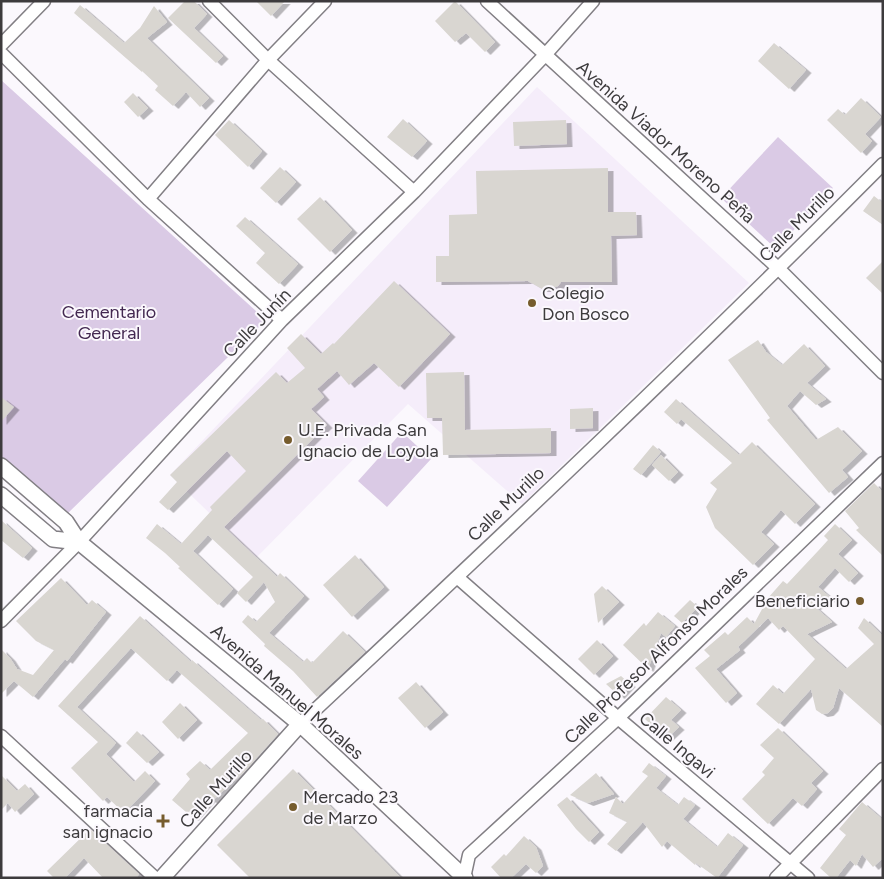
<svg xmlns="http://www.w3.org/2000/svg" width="884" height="879" font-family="Figtree,sans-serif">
<defs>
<filter id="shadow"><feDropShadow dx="5.5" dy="3" stdDeviation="0" flood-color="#0004"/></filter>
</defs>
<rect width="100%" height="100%" fill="#fbf8fd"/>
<!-- built -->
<path fill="#f5edfa" d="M537 87 749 283 522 504 408 404 256 558 170 475Z"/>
<!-- green -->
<path fill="#dacae5" d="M1 80 266 320 66 515 1 456Z
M778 137 833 188 776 249 721 198Z
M402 432 431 459 387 507 358 481Z"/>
<!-- building -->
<path fill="#d9d6d1" filter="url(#shadow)" d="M185 1H194L207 14 194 28 223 56 216 63 168 18Z
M256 1H285L271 16Z
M455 1 495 42 485 52 466 33 455 42 435 21Z
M80 5 124 43 140 28 154 6 167 22 147 38 209 98 200 107 186 92 173 106 155 90 158 86 142 71V72L74 13Z
M774 43 806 70 789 89 758 61Z
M133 93 148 108 138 117 124 102Z
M861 98 881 117 865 134 872 141 861 153 827 120 838 109 845 115Z
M403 119 427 141 412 157 387 137Z
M229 120 262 151 248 167 215 135Z
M566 120 567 144 514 146 513 122Z
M280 167 296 182 276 203 260 188Z
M608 168V212H636L637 235 611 236 612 282H561L558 286 550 289H542L528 281 436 282V256H449V215L477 214 476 171Z
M874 196 883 203V225L863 211Z
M320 197 352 230 330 252 297 219Z
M245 217 298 264 279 284 256 263 265 253 236 226Z
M883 261V294L866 278Z
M394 281 450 334 399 387 374 363 349 385 337 371 317 389 324 397 311 409 327 425 224 527 277 577 280 573 304 596 269 633 303 662 307 658 312 663 343 631 365 652 317 697 293 671 264 646 265 644 242 622 248 615 256 622 275 602 264 582 246 602 237 593 253 577 208 535 193 551 233 589 218 605 178 568 180 567 165 553 146 538 157 524 181 544 212 510 210 507 246 471 227 451 168 510 159 502 177 482 170 475 276 372 287 383 305 368 287 348 301 334 321 354 333 343 334 344Z
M758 340 766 352 782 365 804 344 825 366 807 383 826 399 816 405 800 391 787 406 816 440 838 427 862 451 842 470 848 477 829 493 767 420 770 418 728 360Z
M464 372 465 430 551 428V453L443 455 442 418H427L426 373Z
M1 397 14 407 1 422Z
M676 399 739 455 752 442 815 504 795 524 781 510 761 532 774 544 753 565 715 528 706 507 717 489 710 483 732 463 681 419 677 424 664 412Z
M593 408V428L570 429V409Z
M653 445 661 452 641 475 633 469Z
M661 455 678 472 669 481 652 465Z
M874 483 883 492V556L856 530 859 528 845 511Z
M1 520 32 548 23 558 1 540Z
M835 524 852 540 838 554 858 573 849 582 835 568 818 587 831 598 815 607 832 622 807 634 846 669 874 644 858 628 864 618 883 636V727L839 688 833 708 828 713 822 714 816 710 811 689 779 724 756 704 773 685 783 694 815 659 783 626 779 630 768 618 738 647 740 650 716 669 737 693 726 703 695 668 710 656 704 650 725 632 728 635 747 617 754 624 768 598 783 581 787 584 818 551 828 540 824 536Z
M355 555 384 587 352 617 323 585Z
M61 578 87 605 92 600 106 612 67 661 65 659 33 697 14 681 1 694V649L10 658 17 669 33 675 54 650 36 641 16 621Z
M602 586 619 602 598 623 594 594Z
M690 600 698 607 682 623 674 616Z
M658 612 675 626 666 637 661 633 648 669 623 645 644 623 646 626Z
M140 616 191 662 192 660 261 720 263 719 278 734 244 772 212 801 210 799 193 818 172 800 190 779 186 774 200 761 210 770 248 733 177 670 167 681 131 648 77 707 116 743 106 754 134 782 145 771 155 781 124 813 107 797 103 801 71 768 98 742 58 706Z
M597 640 613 656 594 675 578 659Z
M621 676 630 684 619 696 606 684Z
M416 682 443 712 425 728 398 698Z
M666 697 681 710 671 720 679 727 666 739 645 719Z
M180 703 197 720 178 739 162 722Z
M778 728 823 771 811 783 817 789 802 806 793 798 768 824 742 799 765 775 762 772 774 758 760 745Z
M137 731 159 752 147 763 126 743Z
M649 763 666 776 656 788 678 805 684 797 695 805 683 819 717 847 728 833 743 845 717 878 696 863 695 865 667 841 662 847 643 822 616 851 607 844 627 822 609 813 616 797 623 804 648 776 642 772Z
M293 769 401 878H250L217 845Z
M596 773 614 794 588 803 570 795Z
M1 775 17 791 25 784 34 794 15 812 8 803 1 810Z
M567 797 599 832 589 842 576 829 557 805Z
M862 802 883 820V858L873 867 862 854 856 866 850 860 836 878H831L820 868 846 835 839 829Z
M90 829 139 874 136 878H103L84 858 65 878H54L47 871Z
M524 836 536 847 543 866 536 873 526 864 511 878H501L491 867 504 854 506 856Z"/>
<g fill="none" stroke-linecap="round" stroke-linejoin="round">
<!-- minor casing -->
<g stroke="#827f84" stroke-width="15">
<path id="minor" d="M209 1 268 60 414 192
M487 1 779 269 883 373
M1 45 44 1
M1 53 148 199 282 320
M148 199 268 60 325 1
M457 577 618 718 808 878
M1 621 79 542 282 320 414 192 545 55 593 1
M300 724C497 540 693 355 883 164
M1 736 155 878
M464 878 469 855 618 718 883 463
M776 878 883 769"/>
</g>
<!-- tertiary casing -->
<g stroke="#827f84" stroke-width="18">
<path id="tertiary" d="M1 466 66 522 79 542 300 724 465 878
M1 495 53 539 79 542
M162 878 300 724"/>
</g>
<!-- minor -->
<use href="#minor" stroke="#fff" stroke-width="12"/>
<!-- tertiary -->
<use href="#tertiary" stroke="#fff" stroke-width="15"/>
</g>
<!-- markers -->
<g fill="#765c2d" stroke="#fbf8fd" stroke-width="2">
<circle cx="532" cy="303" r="5"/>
<circle cx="288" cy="440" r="5"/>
<circle cx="860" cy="601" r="5"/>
<circle cx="293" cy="807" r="5"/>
<path d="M160.5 813.5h5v5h5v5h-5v5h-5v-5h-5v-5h5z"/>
</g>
<g text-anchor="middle" stroke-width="4" stroke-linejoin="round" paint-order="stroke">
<!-- street labels -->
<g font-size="18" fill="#3d3b3d" stroke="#fbf8fd">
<text transform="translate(666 142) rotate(42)" y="6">Avenida Viador Moreno Peña</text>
<text transform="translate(797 224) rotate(-45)" y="6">Calle Murillo</text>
<text transform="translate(257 323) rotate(-46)" y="6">Calle Junín</text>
<text transform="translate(506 504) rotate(-44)" y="6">Calle Murillo</text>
<text transform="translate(656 655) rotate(-44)" y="6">Calle Profesor Alfonso Morales</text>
<text transform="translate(287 692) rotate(41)" y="6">Avenida Manuel Morales</text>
<text transform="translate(677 745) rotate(40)" y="6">Calle Ingavi</text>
<text transform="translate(216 789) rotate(-48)" y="6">Calle Murillo</text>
</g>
<!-- poi labels -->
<g font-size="18" fill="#3d3b3d" stroke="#fbf8fd" text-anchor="start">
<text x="542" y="299">Colegio<tspan x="542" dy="21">Don Bosco</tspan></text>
<text x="298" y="436">U.E. Privada San<tspan x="298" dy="21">Ignacio de Loyola</tspan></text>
<text x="850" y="607" text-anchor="end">Beneficiario</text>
<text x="303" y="803">Mercado 23<tspan x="303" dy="21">de Marzo</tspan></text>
<text x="153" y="817" text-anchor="end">farmacia<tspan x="153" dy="21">san ignacio</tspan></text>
</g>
<!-- park labels -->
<g font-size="18" fill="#432851" stroke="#fbf8fd">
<text x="109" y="318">Cementario<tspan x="109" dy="21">General</tspan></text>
</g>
</g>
<!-- border -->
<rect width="884" height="879" fill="none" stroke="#3d3b3d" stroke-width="5"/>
</svg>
